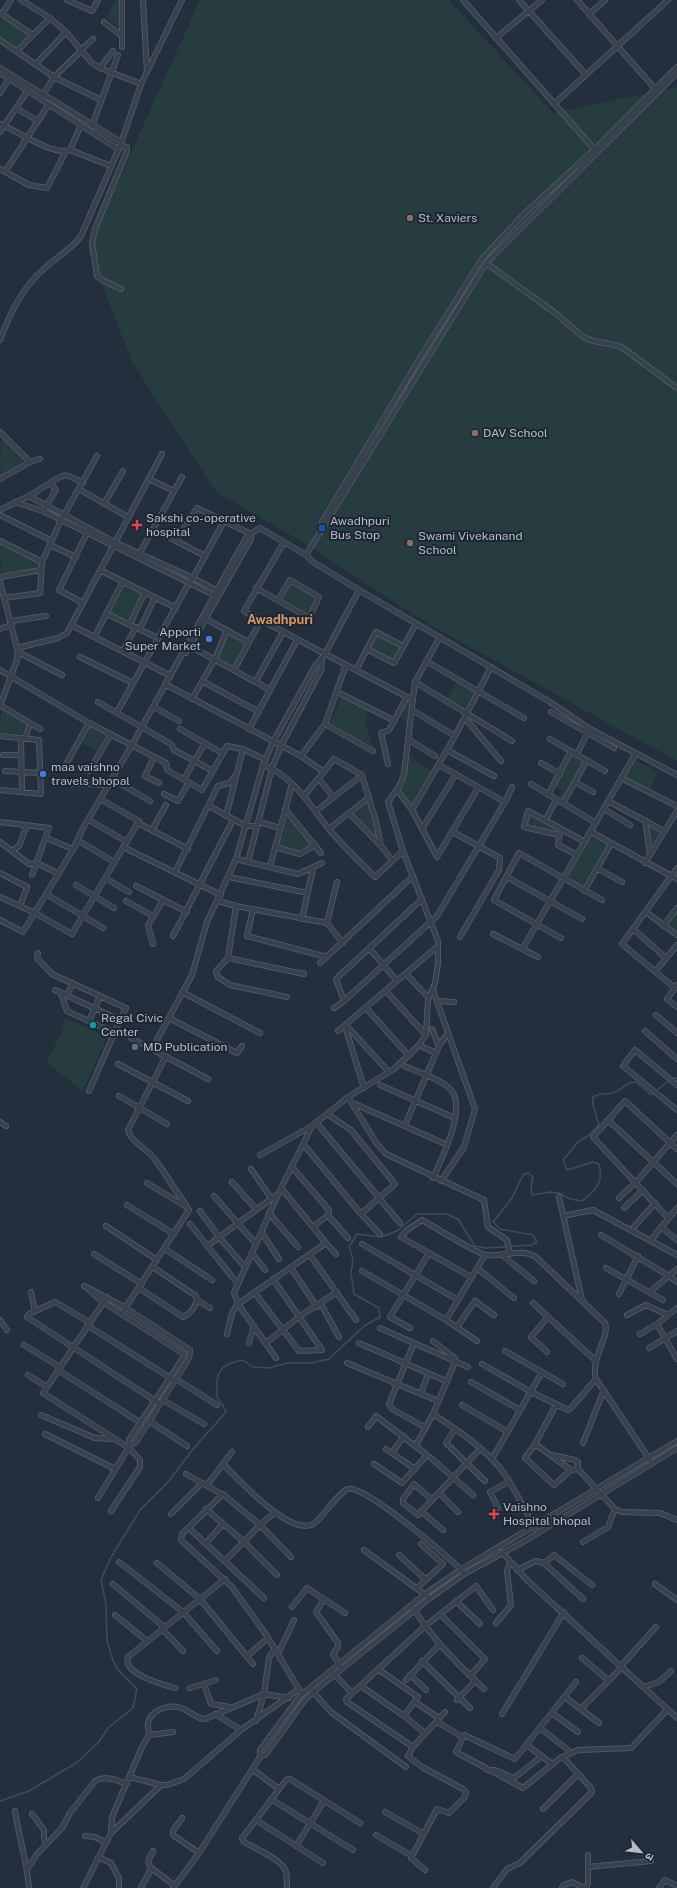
<svg xmlns="http://www.w3.org/2000/svg" width="677" height="1888" font-family="'Public Sans','Noto Sans Devanagari',sans-serif">
<rect width="100%" height="100%" fill="#242f3e"/>
<!-- green -->
<path fill="#263c3f" d="M116 0H119V27L106 18Z
M200 0H449L553 113 677 87V761L430 625 301 541 216 492 132 362 88 248Z
M3 18 29 35 17 48 0 37V22Z
M1 437 25 460 0 476Z
M0 543 40 563 39 568 1 573Z
M290 583 315 597 308 615 280 600Z
M124 585 142 594 128 622 109 613Z
M228 633 246 642 233 667 217 658Z
M377 634 401 646 394 660 370 648Z
M457 681 474 691 465 709 447 699Z
M342 696 367 710 366 726 372 746 330 723Z
M408 699 411 700 408 723 400 718Z
M1 709 25 722 23 734 0 733Z
M90 727 105 736 97 751 82 743Z
M571 754 583 762 563 799 559 797 562 791 554 787Z
M410 756 431 771 427 780 411 806 401 793Z
M635 760 658 772 650 790 625 778Z
M368 801 379 843 352 814Z
M286 814 311 845 303 851 278 846Z
M529 814 558 829 557 833 526 826Z
M647 823 661 830 650 848Z
M591 836 607 845 582 887 566 878Z
M677 911V932L666 924Z
M65 1018 107 1037 83 1091 46 1062C53 1047 64 1033 65 1018Z"/>
<g fill="none" stroke-linecap="round" stroke-linejoin="round">
<!-- stream -->
<path stroke="#394c67" stroke-width="1.5" d="M0 1801 29 1791 76 1763 98 1743 108 1728 133 1708 137 1689 118 1670 113 1661 107 1640 106 1604 101 1580 110 1559 140 1510 169 1481 193 1449 226 1412C224 1405 221 1404 218 1398 216 1396 217 1392 217 1389 215 1370 224 1363 243 1360L253 1367 269 1368 287 1363H311L329 1359 364 1326 380 1317 379 1308 354 1294 351 1273 353 1260 349 1247 357 1234 381 1237 397 1231 417 1214H446L458 1219 475 1246 485 1248 532 1245 537 1242 533 1235 500 1229 493 1222 512 1198 523 1175 528 1173 533 1177 531 1187 532 1195 550 1192 559 1193 570 1199 582 1201C596 1189 604 1183 599 1164L593 1162 567 1170 563 1160 578 1142 589 1135 599 1125 593 1105V1097C602 1092 604 1095 612 1093 622 1090 626 1082 636 1082L651 1095 672 1078H677"/>
<!-- minor casing -->
<g stroke="#565f6c" stroke-width="6">
<path id="minor" d="M21 0 50 18 66 32 92 63 100 68 141 84
M67 0 92 11 98 0
M122 0V47
M143 0 147 72
M463 0 596 151
M519 0 586 75
M577 0 657 91
M0 13 33 35
M2 14 11 0
M589 14 605 0
M104 22 122 36
M496 38 542 0
M0 40 54 77 101 100
M82 49 93 39
M17 51 50 18
M36 64 66 32
M0 68 121 142
M100 68 113 51
M0 73 118 149
M0 93 9 79
M43 95 54 77 82 50
M554 104 668 0
M16 108 38 121
M0 124C18 131 52 156 70 150
M81 125 70 150 111 166
M92 126 118 55
M0 132 28 90
M120 146 127 147V151L95 229 92 243 97 276 102 280 121 289
M0 169 29 185 47 188 66 151
M5 172 49 104
M486 263 554 312 583 337C596 344 611 342 623 348L677 388
M0 340C10 313 23 286 46 267 58 256 72 249 81 236L120 146 141 84 182 0
M0 432 30 462
M0 479 30 462 40 459
M149 479 174 491
M50 483C66 472 66 474 83 483
M79 489 128 517
M29 496 50 483 56 490 45 508
M15 502 43 511 216 596
M104 504 123 471
M0 510 29 496 114 542 193 578 219 592
M0 515 52 541
M322 528 321 524 420 358 482 259 523 215 595 149 677 67
M153 529 205 556
M0 541 42 562
M176 541 197 508 251 534
M284 542 244 611 407 697 413 698
M50 545 76 557
M306 555 486 263 677 73
M138 556 182 477
M100 570 176 608
M0 577 41 570
M0 582 18 652 17 660 0 706
M256 588 309 618 319 597 290 580 278 600
M4 598 40 593 42 562 61 520 97 456
M83 603 59 590 87 533
M107 614 158 638
M206 619 248 642
M11 621 46 616
M130 624 145 592
M71 625 171 676
M0 629 12 625
M140 629 155 597
M95 636 123 581
M190 646 270 690
M17 648 58 638 67 633 162 454
M367 649 394 663 416 624
M123 651 136 627
M18 652 62 675
M186 653 251 539V534
M80 657 133 683
M426 661 524 718
M0 670 89 723 166 763 167 770 202 790 227 746 243 749 266 760
M234 670 261 620
M356 670 376 632 403 646
M202 681 259 712
M256 681 283 632
M415 682 512 741
M165 684 301 756 324 772
M337 692 395 721
M192 699 215 659 227 630
M98 702 171 744 174 750 213 771
M0 705 40 729
M154 707 179 721
M412 710 455 736
M117 712 189 583 193 578 224 521
M551 712 614 748
M465 718 501 761
M325 724 373 751
M180 729 222 753
M249 729 297 640
M0 736 39 740 41 794 0 790
M21 739 22 792
M25 739 30 723
M550 739 605 771
M409 740 435 756
M447 750 494 776
M577 754 589 730
M3 755H21
M301 756 325 724 346 665
M154 757 145 776 159 783
M541 763 560 774
M388 764 381 733 389 730 407 697
M263 765C292 775 310 805 328 828 342 845 359 861 375 877L403 851
M439 765 505 802
M64 768 89 723
M5 771 40 773
M89 771 111 734
M621 778 677 806
M184 779 205 743
M319 779 333 797
M114 780 150 801
M575 782 593 792
M63 783 109 785
M531 784 596 823
M397 790 412 810 437 857 478 788
M164 794 178 801 189 782
M548 795 571 751
M304 796 334 759 362 775 376 822 381 846 392 860
M608 801 664 831
M563 803 587 760
M209 806 246 826H257
M285 809 321 853
M604 809 630 825
M412 810 455 736 491 667
M316 811 362 775
M349 813 381 846
M226 816 243 749
M546 819 556 800
M89 820 127 842
M645 820 650 854
M0 822 49 828 32 875
M259 822 280 828
M138 823 188 849
M329 829 369 797
M422 829 456 774
M152 830 166 805
M453 832 500 858 499 870 460 937
M560 832 558 845 577 855
M591 832 677 879
M559 835 524 827 528 811 585 842
M46 838 73 849
M79 841 114 862
M0 842 29 864 37 863 59 874
M75 845 83 828 132 745 247 536 260 528 306 555 313 562 359 590 550 702 590 729 677 775
M123 847 221 895
M275 847 300 854 315 845
M12 851 19 846 27 825
M236 859 298 874 322 863
M248 862 272 768 281 746 321 670 322 659
M645 863 677 811
M270 867 292 784
M597 868 622 882
M175 872 218 786 230 783 235 776
M0 873 27 887 20 906
M229 877 308 893
M507 877 582 919
M105 878 129 892
M337 882 327 923 343 943
M76 885 114 908
M136 886 187 912
M584 891 611 844
M46 894 103 928
M0 897 35 913 72 934 139 821 100 799
M126 901 153 916
M218 901 236 906 327 923
M236 906 228 958 304 974
M253 909 247 936 327 957
M646 912 677 935
M302 919 313 868
M0 920 23 932 77 843
M663 926 677 908
M633 929 666 958
M493 934 538 957
M173 936 233 820
M561 938 494 900 519 853 602 900
M153 944 148 925 163 901
M369 948 397 981
M523 948 636 753
M38 953 37 958 52 974 126 1008 120 1020 55 990
M228 958 216 971 218 977 230 985 287 997
M320 963 412 877
M655 972 677 945
M406 974 429 998
M677 985 667 999 677 1007
M675 988 622 944 677 868
M433 990 475 1109 464 1147 441 1181
M386 991 426 1035
M182 992 260 1033
M61 993 67 1011 115 1033
M67 995 73 983
M344 1001 336 979 422 899
M438 1001 454 1002
M334 1008 344 1001 437 916 505 802 512 787
M366 1008 409 1056
M656 1015 677 1033
M169 1018 237 1053 242 1046
M89 1021 100 996
M346 1025 389 1072
M345 1026 364 1088
M432 1029 439 1046
M338 1031 438 946
M645 1031 677 1059
M131 1038 208 1079
M423 1047 436 1053
M152 1049 192 975 207 922 236 859 263 765 273 742 315 666 325 654 359 590
M118 1064 188 1101
M404 1066C416 1071 443 1080 451 1090 467 1108 442 1158 433 1178
M380 1085 455 1118
M677 1085 635 1050 623 1066 677 1110
M89 1091 120 1020
M119 1096 167 1124
M348 1097 377 1144 386 1154 484 1200 488 1227 507 1240 510 1254
M355 1104 443 1143
M327 1114 351 1130 395 1184 361 1214 380 1234
M608 1120 677 1184
M0 1122 6 1126
M316 1122 400 1223
M405 1125 439 1046 448 1033
M304 1145 361 1214
M260 1155 312 1126 348 1097 394 1069 419 1045 426 1034 428 1000 435 983 438 963V941L403 851 388 802 400 785 404 774 415 682 440 637
M292 1167 329 1210 328 1215 313 1227
M251 1169 271 1198
M232 1182 256 1209
M147 1183 185 1206
M214 1196 256 1244
M559 1197 582 1300
M619 1198 636 1182 677 1135
M127 1205 174 1234
M624 1208 643 1190
M200 1211 219 1237 245 1267
M269 1213 298 1247
M328 1215 348 1238
M563 1216 593 1210 677 1255
M668 1218 593 1137 625 1101 677 1149
M190 1224 237 1283
M106 1226 157 1260
M634 1227 655 1203
M661 1227 677 1240
M262 1233 279 1259
M601 1235 669 1276 677 1282
M651 1240 677 1208
M326 1243 336 1254
M362 1244 458 1300
M207 1246 278 1194
M165 1249 212 1280
M252 1253 265 1270
M94 1254 142 1284
M310 1255 356 1320
M502 1255 534 1281
M291 1268 317 1307
M477 1268 514 1298
M606 1268 663 1300
M362 1271 446 1320 477 1341
M471 1277 401 1237 407 1230 422 1220C433 1226 477 1254 486 1255 503 1257 523 1247 537 1258L605 1323C610 1337 590 1359 596 1379L650 1460
M273 1279 322 1350
M84 1286 126 1308 190 1350 189 1358 136 1442 130 1445 98 1498
M139 1288 183 1317C190 1314 195 1307 197 1300L196 1296 153 1267
M90 1291 103 1302 184 1354 183 1358 129 1440 130 1445
M31 1292 35 1311
M650 1292 677 1269
M255 1293 299 1351 322 1350
M619 1294 638 1256
M107 1297 43 1393 129 1448 140 1460V1467L111 1511
M197 1300 210 1308
M533 1303 596 1361
M321 1304 339 1337
M122 1313 189 1210 155 1159C147 1149 131 1142 128 1130L166 1056
M627 1315 646 1305 668 1315
M0 1320 7 1330
M446 1320 485 1255
M89 1322 55 1302 29 1314 27 1317 160 1404
M657 1324 677 1359
M87 1325 172 1379
M457 1327 475 1301 494 1315
M380 1328 468 1367
M410 1328 390 1317 429 1253
M227 1334 232 1313 238 1304 326 1243 281 1188
M640 1334 657 1324 677 1308
M249 1343 254 1326
M266 1343 300 1316 337 1292
M359 1343 446 1381
M414 1343 389 1404 392 1409 426 1428
M24 1345 60 1367
M649 1348 677 1331
M505 1351 563 1384
M547 1352 531 1337 548 1317
M276 1358 238 1304 234 1293 281 1188 312 1126
M347 1363 438 1401
M482 1364 531 1392 568 1410 571 1408 596 1379
M58 1370 141 1423
M28 1375 47 1387
M176 1379 217 1405
M471 1382 520 1410
M421 1394 428 1374
M163 1400 204 1424
M462 1405 508 1432
M556 1405 535 1444 525 1458 554 1485 571 1470
M433 1414C457 1430 482 1446 500 1468 514 1486 524 1509 535 1529
M41 1415 95 1438 113 1439
M149 1421 187 1446
M368 1427 376 1416 427 1455 402 1483 374 1464
M455 1429 446 1443 485 1481
M45 1434 115 1469
M583 1443 604 1390
M535 1444 571 1470 578 1469 615 1509 622 1512 660 1513 677 1520
M416 1445 433 1414 455 1362V1358L433 1341
M386 1449 415 1469
M392 1453 404 1436
M552 1455 575 1460 578 1462V1469
M431 1458 473 1495
M492 1459 542 1372
M223 1464C238 1478 295 1544 317 1521 324 1515 340 1491 348 1489 365 1485 448 1556 462 1571
M186 1474 225 1496 260 1525 291 1557
M207 1485 232 1452
M439 1493 458 1512
M223 1494 182 1534 181 1540 232 1587 267 1636 300 1691
M432 1500 414 1484 403 1499V1503L418 1515 480 1449
M498 1508 490 1492 508 1482
M206 1509 244 1542 277 1575
M421 1511 443 1530
M171 1514 202 1483
M189 1528 264 1598
M583 1542 608 1527 615 1509
M206 1543 223 1524
M364 1550 427 1596
M502 1552 528 1581 677 1718
M399 1555 426 1580
M225 1561 260 1525 274 1513
M119 1562 183 1612 217 1651
M157 1563 200 1599 253 1664
M544 1563 554 1555 592 1585
M517 1570 536 1561 544 1563 583 1599
M113 1584 164 1627
M655 1584 677 1600
M417 1588 443 1564 421 1544
M324 1599 316 1612 338 1643V1647L333 1654 340 1666
M456 1601 480 1624
M292 1607 307 1588 345 1613
M414 1609C432 1639 458 1664 484 1689
M440 1614 485 1659 470 1676
M115 1615 147 1641
M496 1623 511 1605 507 1571 510 1563
M162 1629 183 1651
M278 1654 294 1620
M247 1656 268 1638
M582 1658 608 1680
M422 1661 470 1708
M621 1666 656 1627
M334 1674 352 1693
M410 1675 426 1690
M406 1680 439 1645
M576 1682 515 1759 464 1735 456 1752 523 1788 560 1758 578 1750 631 1748 668 1709
M204 1684 211 1704 230 1707
M361 1686 404 1716 418 1697 378 1669
M644 1687 659 1682 671 1671
M175 1688C164 1685 122 1674 128 1657L225 1579
M190 1688 216 1680
M312 1691 331 1712 406 1767
M565 1697 599 1723
M457 1700 475 1681
M415 1702 439 1718
M581 1709 622 1667
M552 1713 578 1732
M215 1714 241 1730
M502 1714 564 1612
M404 1716 425 1733
M256 1721 264 1694 269 1658 272 1652 275 1649
M436 1721 462 1737
M540 1728 568 1750
M149 1735 173 1732
M527 1745 552 1764
M413 1747 347 1702 346 1699 424 1627 476 1586 493 1610
M260 1757V1750L300 1696 425 1594 460 1570 677 1441
M252 1769 279 1789
M487 1770H495L514 1778 542 1756
M130 1777 161 1785
M271 1799 353 1850
M543 1809 578 1774
M15 1811C19 1837 27 1862 29 1888
M385 1812 424 1834
M32 1814 44 1830V1839L46 1844
M182 1818 173 1831V1835L199 1853
M256 1820 323 1863
M111 1833 112 1817 142 1747 149 1735C149 1731 147 1727 148 1723 151 1709 170 1704 182 1708 190 1711 196 1719 205 1719L264 1694 289 1698
M376 1835 412 1856
M85 1836 95 1837 105 1842
M296 1846 324 1801
M153 1851 148 1861 150 1867 175 1886
M98 1857 111 1863 119 1878V1888
M588 1867 651 1861
M28 1868 37 1854 62 1828 70 1813 95 1781C105 1775 116 1780 127 1784
M425 1870 411 1858 437 1809 449 1813 465 1797 466 1792 463 1789 422 1767 408 1756 413 1747 445 1712
M83 1888 111 1833 161 1785H167L184 1779 241 1730 299 1689
M141 1888 151 1869
M173 1888 199 1853 260 1757 266 1754 304 1701 313 1692 430 1598 464 1574 523 1542 677 1448
M287 1888C287 1883 287 1877 286 1872 283 1860 254 1848 244 1842L242 1838 286 1780 290 1779 360 1823
M493 1888 507 1869 520 1863 592 1792 591 1788 563 1757
M562 1888 564 1885 572 1882 584 1888
M586 1888 588 1883V1855
M659 1888 665 1880 677 1886"/>
</g>
<!-- minor -->
<use href="#minor" stroke="#38414e" stroke-width="4.5"/>
</g>
<!-- markers -->
<g fill="#8d6e63" stroke="#1d2633" stroke-width="1.5">
<circle cx="410" cy="218" r="4"/>
<circle cx="475" cy="433" r="4"/>
<circle cx="410" cy="543" r="4"/>
</g>
<g fill="#e0444e" stroke="#1d2633" stroke-width="1.5">
<path d="M135 519h4v4h4v4h-4v4h-4v-4h-4v-4h4z"/>
<path d="M492 1508h4v4h4v4h-4v4h-4v-4h-4v-4h4z"/>
</g>
<rect fill="#1a4fb4" stroke="#1d2633" stroke-width="1.5" x="318" y="524" width="8" height="8" rx="2"/>
<g fill="#3f7fe0" stroke="#1d2633" stroke-width="1.5">
<circle cx="209" cy="639" r="4"/>
<circle cx="43" cy="774" r="4"/>
</g>
<circle fill="#0f9aa8" stroke="#1d2633" stroke-width="1.5" cx="93" cy="1025" r="4"/>
<circle fill="#5c6f8a" stroke="#1d2633" stroke-width="1.5" cx="135" cy="1047" r="4"/>
<g text-anchor="middle" stroke-width="4" stroke-linejoin="round" paint-order="stroke">
<!-- poi labels -->
<g font-size="12" fill="#b4bcc9" stroke="#1d2633" text-anchor="start">
<text x="418" y="222">St. Xaviers</text>
<text x="483" y="437">DAV School</text>
<text x="146" y="522">Sakshi co-operative<tspan x="146" dy="14">hospital</tspan></text>
<text x="330" y="525">Awadhpuri<tspan x="330" dy="14">Bus Stop</tspan></text>
<text x="418" y="540">Swami Vivekanand<tspan x="418" dy="14">School</tspan></text>
<text x="201" y="636" text-anchor="end">Apporti<tspan x="201" dy="14">Super Market</tspan></text>
<text x="51" y="771">maa vaishno<tspan x="51" dy="14">travels bhopal</tspan></text>
<text x="101" y="1022">Regal Civic<tspan x="101" dy="14">Center</tspan></text>
<text x="143" y="1051">MD Publication</text>
<text x="503" y="1511">Vaishno<tspan x="503" dy="14">Hospital bhopal</tspan></text>
</g>
<!-- neighbourhood labels -->
<g font-size="13" font-weight="bold" fill="#d59563" stroke="#1d2633">
<text x="280" y="624">Awadhpuri</text>
</g>
</g>
<!-- north arrow -->
<g transform="translate(641 1852) rotate(118)" stroke="#1d2633" stroke-width="3" paint-order="stroke">
<path d="M0-3L7 15L0 10L-7 15Z" fill="#b4bcc9"/>
<text y="-6" font-size="11" font-weight="bold" text-anchor="middle" fill="#b4bcc9">उ</text>
</g>
</svg>
